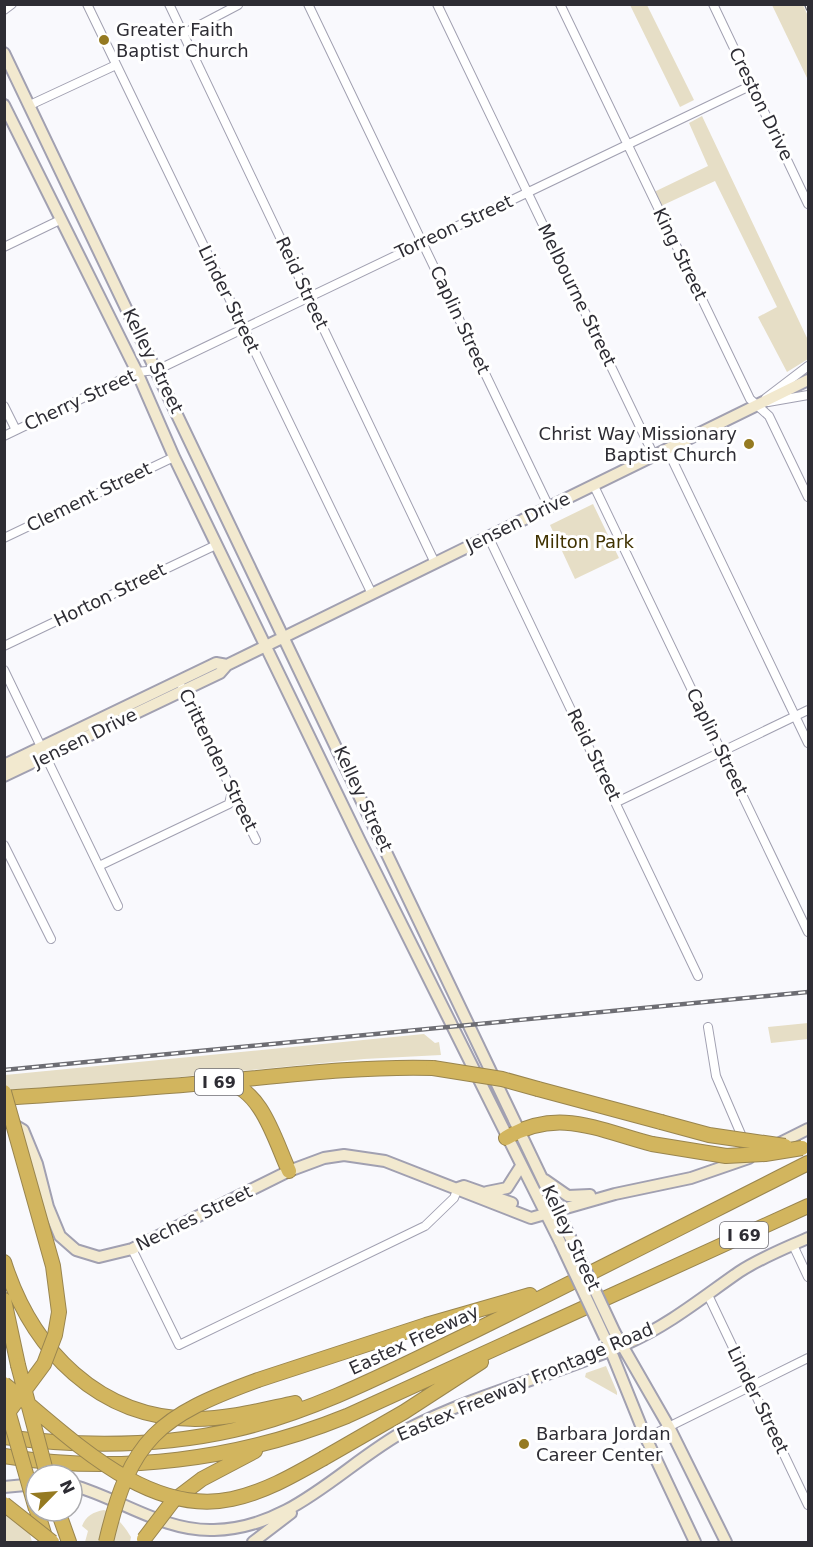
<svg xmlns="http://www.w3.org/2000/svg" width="813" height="1547" font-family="'DejaVu Sans',sans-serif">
<rect width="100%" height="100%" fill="#f9f9fd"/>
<!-- green -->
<path fill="#e6dec6" d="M630 5H647L694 100 680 107Z
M772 5H803L808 16V80Z
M702 116 808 340V359L787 372 758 317 777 307 715 181 661 206 654 192 708 166 689 123Z
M593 504 619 558 575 579 550 525Z
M808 1023V1039L771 1043 768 1027Z
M424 1034 435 1043 439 1042 441 1055 364 1059 5 1094V1075Z
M606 1366 617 1392V1395L585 1377 586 1373Z
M104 1510C114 1513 125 1527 131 1537L130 1542H85L88 1531 82 1526C86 1516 93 1512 104 1510Z
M11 1514 29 1530 32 1542H5L4 1517Z"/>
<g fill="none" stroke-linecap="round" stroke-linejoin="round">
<!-- minor casing -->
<g stroke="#a1a0b1" stroke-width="10">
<path id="minor" d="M87 4 372 594
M169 4 435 563
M308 4 549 507
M437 4 654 456
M560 4 750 399 769 416 808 497
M713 4 808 204
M4 10 12 4
M183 34 238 5
M30 105 116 65
M4 247 60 220
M766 398 808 366
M768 402 808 395
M4 406 16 430
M4 436 137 372 157 370 752 85
M667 449 808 743
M594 486 808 932
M488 536 698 976
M4 538 174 457
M4 646 216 545
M4 670 118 906
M182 688 256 840
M617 802 808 710
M4 845 51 939
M99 866 229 804 232 791
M708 1027 716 1076 743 1139
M793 1245 808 1277
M132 1249 179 1345 425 1226 454 1198 458 1188
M708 1295 808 1505
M646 1438 808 1358"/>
</g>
<!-- secondary casing -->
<g stroke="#a1a0b1" stroke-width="14">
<path id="secondary" d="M4 53 570 1237
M4 105 137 372 174 457 359 839 560 1242
M4 765 216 663 227 665
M4 776 220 673 227 665 808 380
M4 1119 23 1130 37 1164 48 1207 60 1236 76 1250 99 1257 132 1249 289 1171 324 1158 344 1155 385 1161 531 1218 615 1194 691 1178 749 1158
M774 1146 808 1129
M545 1180 568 1196 590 1195
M458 1188 464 1186 512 1203
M487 1192 507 1188 521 1166
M615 1333 669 1427 726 1542
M608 1344 646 1438 695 1542
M72 1485C119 1498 164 1532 214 1530 294 1528 343 1464 408 1429 478 1393 556 1375 628 1343 669 1325 703 1297 739 1272 760 1258 786 1248 808 1238
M4 1487 36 1484
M253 1542 291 1513"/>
</g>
<!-- motorway casing -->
<g stroke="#99854f" stroke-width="16">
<path id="motorway" d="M225 1082C262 1089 275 1141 289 1171
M538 1089 661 1122
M4 1098C71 1093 138 1089 205 1083 282 1076 356 1066 433 1068
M506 1138C558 1107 598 1130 652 1144
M4 1262C32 1350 99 1419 195 1419 229 1419 262 1410 295 1403
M4 1300 18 1365
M258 1380 426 1325 530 1295
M4 1437C81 1447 159 1447 234 1430 316 1411 393 1370 468 1334 582 1278 695 1220 808 1163
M4 1456C119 1475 239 1460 347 1416L808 1206
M324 1458 404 1412 481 1362
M173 1501 202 1479 255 1451
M37 1511 46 1540
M58 1511 69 1542"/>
</g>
<!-- minor -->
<use href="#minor" stroke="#fff" stroke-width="8"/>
<!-- secondary -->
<use href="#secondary" stroke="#f2e9cf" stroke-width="10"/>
<!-- motorway -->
<use href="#motorway" stroke="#d2b55e" stroke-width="14"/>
<!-- rail casing -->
<g stroke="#6d6d73" stroke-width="4.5">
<path id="rail" d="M806 4 808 9
M4 1070 808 992"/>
</g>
<!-- rail -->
<use href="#rail" stroke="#fff" stroke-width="2" stroke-dasharray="7" stroke-linecap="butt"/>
<!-- secondary-bridge casing -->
<g stroke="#a1a0b1" stroke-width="14" stroke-linecap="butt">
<path id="secondary-bridge" d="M570 1237 615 1333
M560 1242 605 1338"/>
</g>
<!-- motorway-bridge casing -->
<g stroke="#99854f" stroke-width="16" stroke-linecap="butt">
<path id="motorway-bridge" d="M433 1068 502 1079 538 1089
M4 1092 53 1266 59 1312 55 1335 44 1364 4 1418
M661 1122 709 1135 785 1146
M652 1144 726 1156 765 1154 802 1148
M18 1365 47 1475
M4 1384C66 1433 145 1518 232 1499 265 1492 294 1475 324 1458
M4 1397 36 1509
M4 1504 52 1542
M144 1539 173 1501
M106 1542C130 1438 159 1416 258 1380"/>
</g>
<!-- secondary-bridge -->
<use href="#secondary-bridge" stroke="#f2e9cf" stroke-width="10"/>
<!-- motorway-bridge -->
<use href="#motorway-bridge" stroke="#d2b55e" stroke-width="14"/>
</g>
<!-- markers -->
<g fill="#957a21" stroke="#fff" stroke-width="2">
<circle cx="104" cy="40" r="6"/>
<circle cx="749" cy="444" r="6"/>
<circle cx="524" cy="1444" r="6"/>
</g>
<g text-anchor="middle" stroke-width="6" stroke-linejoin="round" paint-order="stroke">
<!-- shield labels -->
<g fill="#fff" stroke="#6d6c71" stroke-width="1.5">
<rect x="195" y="1069" width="48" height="26" rx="4.5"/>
<rect x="720" y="1222" width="48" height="26" rx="4.5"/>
</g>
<g font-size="16" font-weight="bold" fill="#2e2d34">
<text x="219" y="1088">I 69</text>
<text x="744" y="1241">I 69</text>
</g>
<!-- poi labels -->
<g font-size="18" fill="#2e2d34" stroke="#fff" text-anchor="start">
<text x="116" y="36">Greater Faith<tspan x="116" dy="21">Baptist Church</tspan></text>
<text x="737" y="440" text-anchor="end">Christ Way Missionary<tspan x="737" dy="21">Baptist Church</tspan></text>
<text x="536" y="1440">Barbara Jordan<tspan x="536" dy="21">Career Center</tspan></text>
</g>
<!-- street labels -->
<g font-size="18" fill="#2e2d34" stroke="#fff">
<text transform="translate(761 104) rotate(64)" y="6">Creston Drive</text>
<text transform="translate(454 227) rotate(-25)" y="6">Torreon Street</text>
<text transform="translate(680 254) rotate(64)" y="6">King Street</text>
<text transform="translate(302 283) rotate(65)" y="6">Reid Street</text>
<text transform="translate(577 295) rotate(64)" y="6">Melbourne Street</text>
<text transform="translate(229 299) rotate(64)" y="6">Linder Street</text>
<text transform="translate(460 320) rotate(65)" y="6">Caplin Street</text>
<text transform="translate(153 361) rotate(64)" y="6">Kelley Street</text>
<text transform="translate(80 400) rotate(-25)" y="6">Cherry Street</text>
<text transform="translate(89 497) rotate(-26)" y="6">Clement Street</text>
<text transform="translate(518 522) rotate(-26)" y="6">Jensen Drive</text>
<text transform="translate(110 595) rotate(-26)" y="6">Horton Street</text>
<text transform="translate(85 738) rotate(-26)" y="6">Jensen Drive</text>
<text transform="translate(717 742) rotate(64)" y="6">Caplin Street</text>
<text transform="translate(594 755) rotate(64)" y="6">Reid Street</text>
<text transform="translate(218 760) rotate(64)" y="6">Crittenden Street</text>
<text transform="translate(363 799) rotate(65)" y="6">Kelley Street</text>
<text transform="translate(194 1218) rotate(-26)" y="6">Neches Street</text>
<text transform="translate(571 1238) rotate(65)" y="6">Kelley Street</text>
<text transform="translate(414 1340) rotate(-25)" y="6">Eastex Freeway</text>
<text transform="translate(525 1382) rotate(-23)" y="6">Eastex Freeway Frontage Road</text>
<text transform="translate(758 1400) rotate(64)" y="6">Linder Street</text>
</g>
<!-- park labels -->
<g font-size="18" fill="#403200" stroke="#fff">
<text x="584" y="548">Milton Park</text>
</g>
</g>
<!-- border -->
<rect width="813" height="1547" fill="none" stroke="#2e2d34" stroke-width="12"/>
<!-- north arrow -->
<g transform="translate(54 1493) rotate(65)"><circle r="28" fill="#ffffff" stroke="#ababae" stroke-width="1.5"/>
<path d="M0-4.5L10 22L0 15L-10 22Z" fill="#957a21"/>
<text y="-9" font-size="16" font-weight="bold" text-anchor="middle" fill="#2e2d34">N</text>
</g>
</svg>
